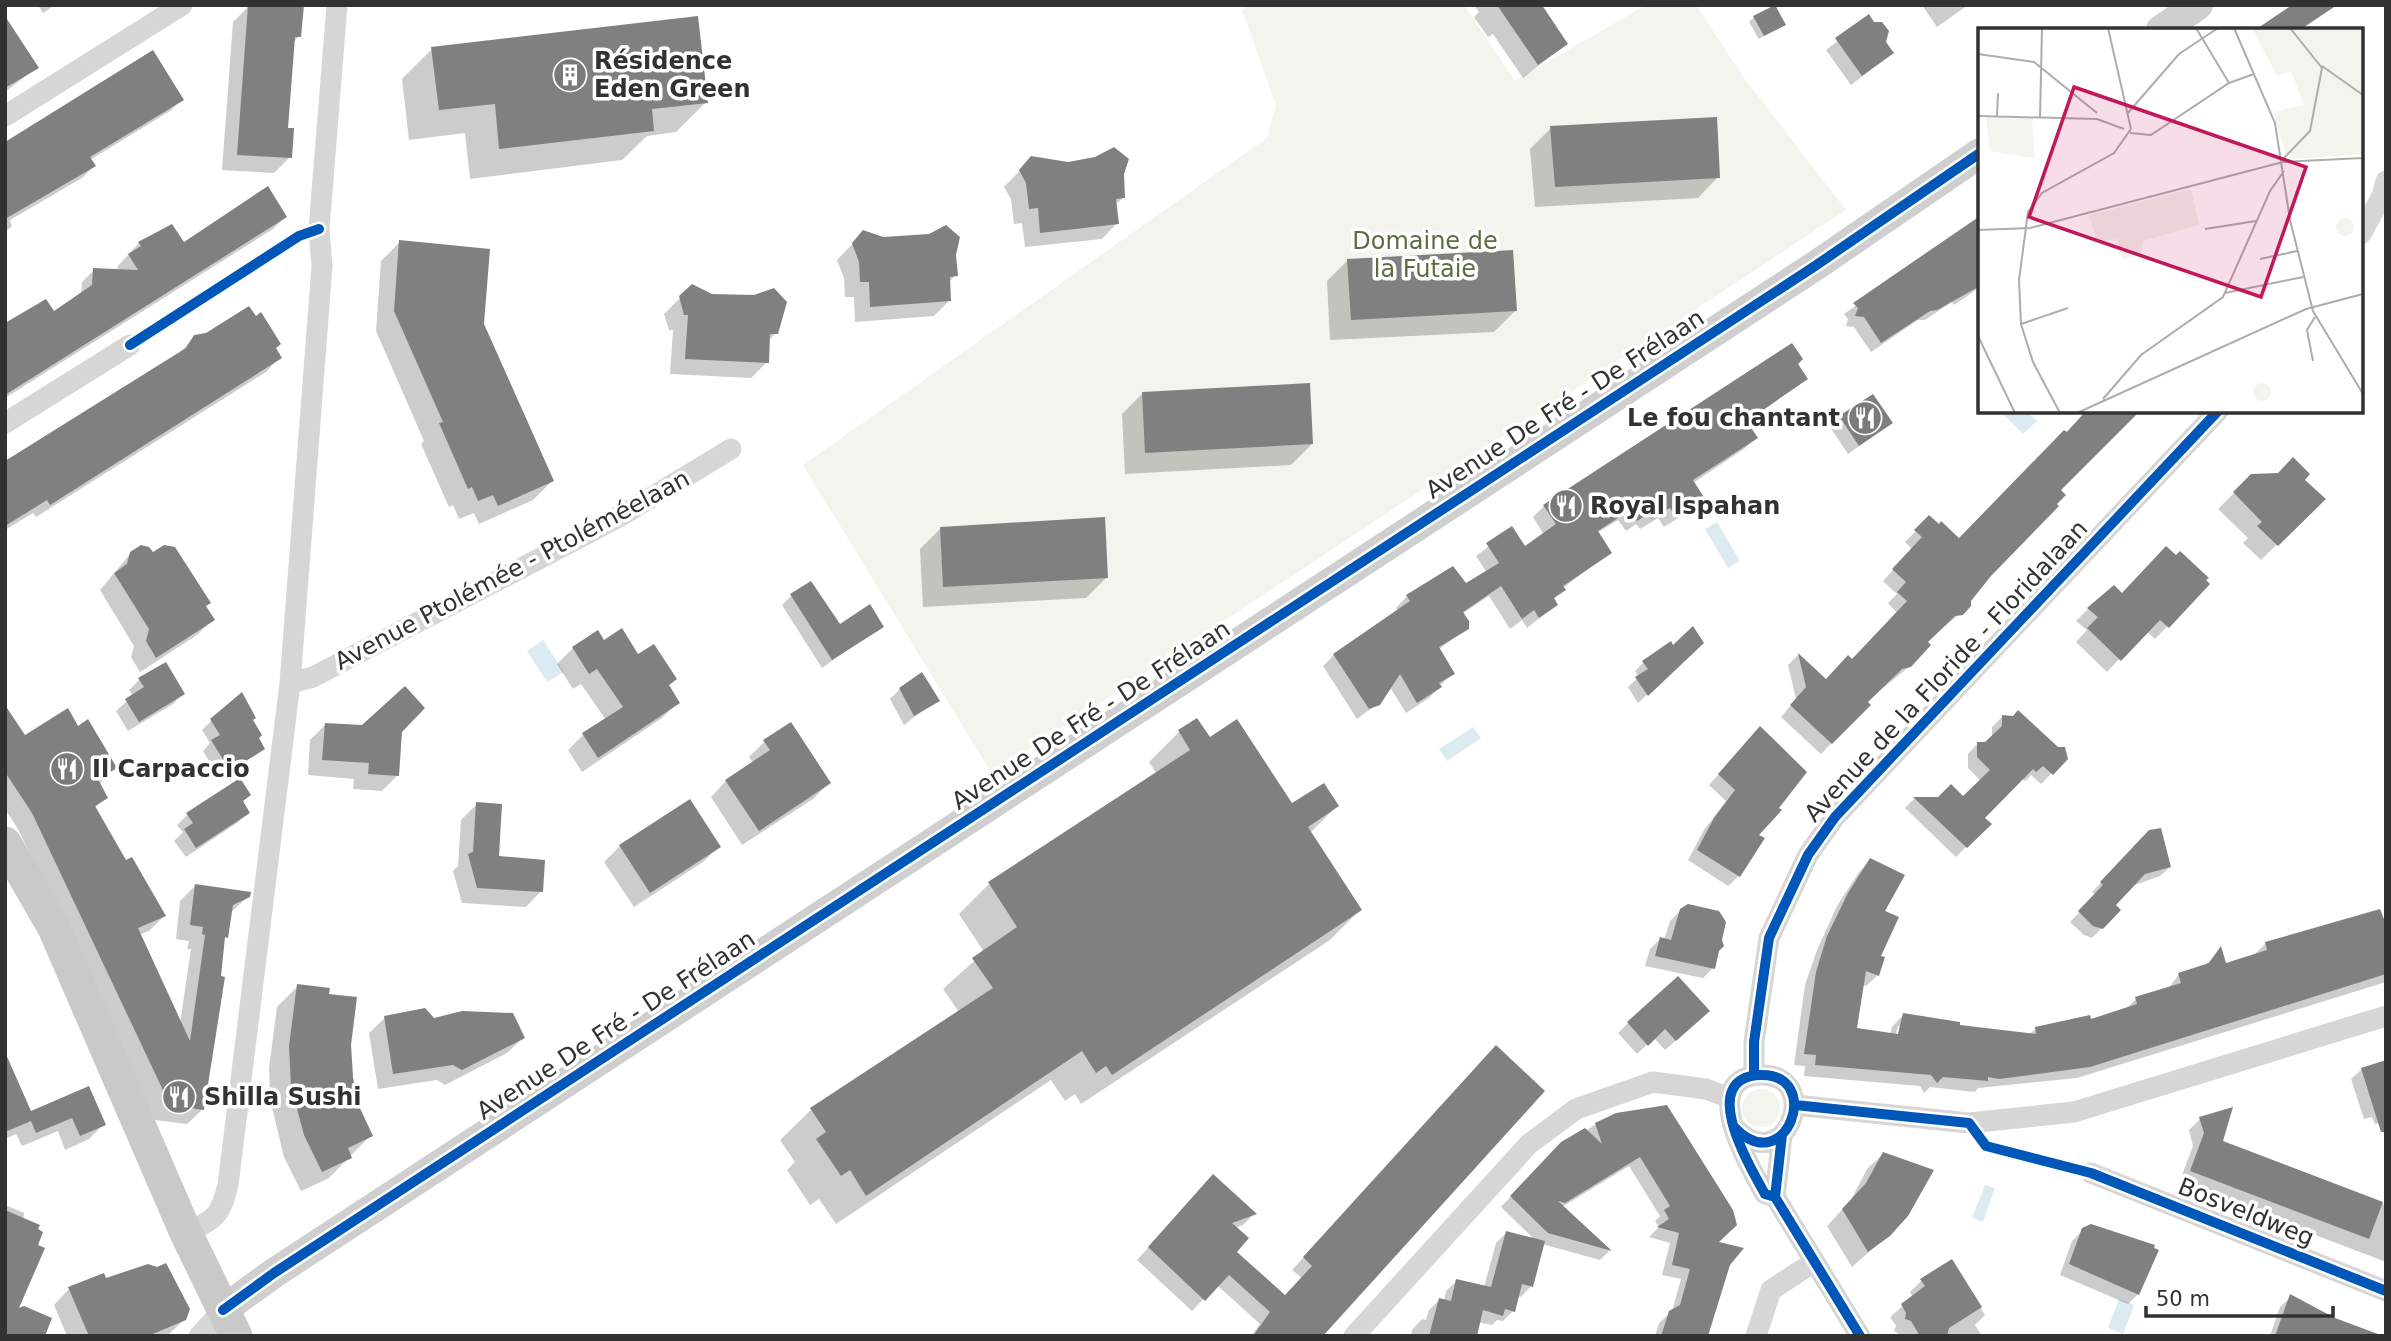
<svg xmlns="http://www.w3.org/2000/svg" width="2391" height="1341" font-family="'DejaVu Sans',sans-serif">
<rect width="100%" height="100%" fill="#fff"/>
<!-- green -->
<path fill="#f2f4ed" d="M1248 5H1464L1515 81 1646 5H1696L1744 78 1846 210 992 774 803 465 1267 138 1276 105 1242 10Z
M1742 1108a19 19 0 1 1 38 0a19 19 0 1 1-38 0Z"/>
<!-- water -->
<path fill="#dbebf1" d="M2007 411H2026L2037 421 2023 434 2004 415Z
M1717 522 1740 561 1728 568 1705 529Z
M543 640 564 672 547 682 527 651Z
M1473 727 1481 738 1447 761 1439 749Z
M1985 1185 1995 1188 1983 1222 1972 1218Z
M2119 1299 2134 1305 2123 1334 2108 1328Z"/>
<!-- shadow -->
<path fill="#0003" fill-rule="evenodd" d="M38 5H55L43 13Z
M1474 5H1540L1566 44 1523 78 1493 34 1488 37 1474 17 1479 12Z
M1922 5H1968L1937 27Z
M2288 5H2337L2301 30H2258L2290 9Z
M249 6 299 36 293 43 286 129 290 157 274 173 222 170 233 22Z
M1754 17 1783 25 1759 39 1749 22Z
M1868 17 1892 53 1851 85 1826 50Z
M5 19 36 68 5 92Z
M432 49 706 102 676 132 647 136 622 160 470 179 465 133 409 140 402 79Z
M182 99 170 111 90 160 94 166 82 178 10 220 12 226 5 232V144Z
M1551 128 1718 177 1698 198 1535 207 1530 149Z
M1032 158 1123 174V198L1115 205 1117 223 1102 239 1025 247 1022 223 1014 224 1011 199 1004 187Z
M285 217 273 229 5 398V325L53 313 81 295 82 282 94 270 120 271 117 267 139 243 183 244Z
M1980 218V287L1954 305 1952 302 1925 320H1918L1871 352 1854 327 1846 326 1848 319 1844 314Z
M864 232 955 255 956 275 948 283 950 300 934 316 855 322 854 297H845L844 278 837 260Z
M400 242 482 324 552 481 533 500 479 524 474 513 459 519 453 505 449 507 421 444 424 441 376 331 381 261Z
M1348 260 1515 311 1494 332 1330 340 1327 281Z
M680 298 776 333 768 341 767 362 751 378 670 374 673 330H669L664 314Z
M195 336 274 348 279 358 266 372 36 517 33 513 5 530V464L178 355Z
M1795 364 1806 379 1753 418 1755 421 1749 428 1756 438 1744 449 1693 483 1703 499 1691 510 1664 527 1658 518 1640 529 1636 524 1626 531 1618 520 1597 533 1610 552 1563 588 1553 600 1556 605 1527 628 1522 620 1510 629 1489 596 1462 614 1467 628 1438 650 1452 673 1429 698 1406 713 1390 687 1381 701 1357 719 1323 666 1334 655 1398 611 1396 608 1407 596 1466 586 1487 573 1476 556 1512 529 1524 549 1544 535 1533 517 1544 506Z
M1143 393 1312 444 1291 465 1125 474 1122 414Z
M2087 411 2086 460 1969 601V606L1926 642 1910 666 1866 702 1869 705 1821 754 1781 717 1796 699 1788 665 1798 655 1826 681 1852 661 1897 613 1888 603 1897 594 1883 581 1912 549 1905 542 1929 518 1959 540Z
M1840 417 1890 423 1848 454 1830 427Z
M2251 476 2303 480 2323 499 2261 560 2243 543 2248 538 2218 509Z
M941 528 1107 577 1086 598 923 607 920 549Z
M131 553 205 607 213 619 197 635 140 672 131 657 134 646 100 590Z
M2204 580 2208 584 2155 639 2146 631 2107 672 2076 642 2087 630 2076 621 2098 599Z
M791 596 840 626H882L822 668 782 605Z
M603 642 638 656 668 686 678 702 662 718 582 772 568 750 583 735 606 720 581 684 573 689 557 664 573 648Z
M1702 643 1638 703 1628 687 1639 677 1635 671 1644 662 1673 647Z
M140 679 183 693 173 704 128 731 116 711 133 696 129 690Z
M900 689 937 700 904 725 890 699Z
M2002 717 2066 759 2041 784 2031 775 2025 781 2022 778 1983 818 1989 824 1956 857 1905 808 1914 799H1963L1981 781 1968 768V754L1978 743H1986L1992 738V727Z
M251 720 263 748 220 779 203 751 210 743 202 730 211 721Z
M5 724 24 738 78 728 115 768 99 784 106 797 95 808 125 863 164 916 149 931 139 935 180 1024 191 949H187L189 941 176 939 180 901 195 886 249 896 230 913 223 940 203 1109 187 1124 155 1120 18 829 5 809Z
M326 724 400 731 398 775 382 791 353 789 354 779 308 775 310 740Z
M1179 732 1209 740 1292 806H1337L1310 833 1360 910 1330 940 1081 1104 1075 1094 1065 1101 1051 1080 836 1224 819 1199 810 1205 787 1170 795 1162 780 1140 811 1110 959 1012 943 989 984 952 959 914 989 884 1157 774 1149 762Z
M1750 739 1757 835 1739 876 1728 886 1688 860 1704 830 1726 801 1709 785Z
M765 741 829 783 813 799 742 845 711 797 726 781 753 763 749 757Z
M249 795 241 803 248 813 237 823 186 857 174 841 183 832 177 825 188 814Z
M477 804 497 858 541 891 526 907 462 903 453 871 458 866 461 820Z
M2140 842 2170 867 2160 876 2135 885 2114 906 2119 910 2092 938 2084 935 2070 922 2096 895 2092 892Z
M620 846 719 847 703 862 634 907 604 862Z
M1870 861 1882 911 1878 975 1866 986 1862 985 1855 1030 1890 1035 1892 1027 1903 1015 1958 1027 2029 1035 2036 1028 2090 1021 2125 1010 2136 999 2168 989 2179 974 2205 966 2220 949 2225 965 2254 955 2266 943 2386 919V982L2077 1078 1978 1088 1975 1092 1930 1087 1924 1093 1920 1086 1804 1076 1805 1066 1794 1065 1805 985 1817 950 1837 906 1859 872ZM1898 1026H1902L1894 1042Z
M1681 910 1718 950 1713 968 1703 978 1645 966 1650 949 1660 939 1664 940 1670 921Z
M298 986 327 995 349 1045 356 1104 371 1135 329 1178 301 1191 284 1157 270 1099 269 1068 277 1007Z
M385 1018 433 1019 523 1038 507 1053 445 1085 437 1080 378 1089 369 1033Z
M1698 1021 1665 1050 1654 1038 1637 1054 1618 1033 1628 1023Z
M1484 1059 1321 1336H1251L1260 1324 1217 1285 1192 1311 1137 1260 1202 1188 1254 1214 1243 1225 1235 1228V1252L1284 1297 1302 1278 1292 1270Z
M2362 1069 2386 1121 2375 1124 2372 1117 2364 1119 2351 1079Z
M5 1071 30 1113 88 1088 104 1124 89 1139 65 1150 58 1131 22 1146 16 1134 5 1139Z
M1616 1115 1716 1243 1729 1265 1706 1336H1655L1659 1323 1672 1311 1681 1279 1662 1275 1670 1243 1649 1237 1659 1227 1655 1221 1660 1216 1629 1166 1562 1207 1609 1251 1600 1260 1542 1244 1531 1286 1521 1297 1517 1296 1513 1311 1503 1321 1497 1320 1492 1325 1478 1322 1471 1336H1411L1412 1330 1422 1319 1426 1320 1429 1310 1439 1300 1444 1301 1446 1291 1457 1281 1484 1287 1496 1243 1506 1233 1535 1240 1501 1207 1551 1154 1596 1124Z
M2200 1119 2221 1142 2386 1205V1262L2179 1183 2193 1146 2189 1130Z
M1883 1154 1888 1235 1852 1267 1827 1226 1851 1200 1867 1169Z
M5 1205 24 1213 15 1312 5 1336Z
M2083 1230 2152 1249 2138 1294 2128 1304 2060 1275 2072 1241Z
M1952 1262 1985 1315 1975 1325 1982 1336H1902L1894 1331 1896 1326 1890 1317 1913 1297 1910 1292 1922 1280Z
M105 1281 185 1319 168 1335 67 1336 54 1305 69 1289Z
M2291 1297 2350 1325 2346 1336H2270L2280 1307Z"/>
<!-- building -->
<path fill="#808080" d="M248 5H304L301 37H295L288 128H294L292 158 237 155Z
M1497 5H1542L1568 44 1538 65Z
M1775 5 1786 25 1764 36 1753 16Z
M2292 5H2337L2299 30H2255Z
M1869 14 1874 22H1882L1889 31 1886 42 1894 53 1862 76 1835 38Z
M5 16 39 68 5 88Z
M698 16 708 103 652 109 654 131 499 149 495 104 439 110 431 47Z
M153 50 184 100 90 157 96 166 5 219V142Z
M1717 117 1720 178 1555 187 1550 126Z
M1114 147 1129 159 1124 174 1125 198 1116 199 1119 224 1040 233 1038 208 1029 209 1026 183 1019 170 1031 156 1068 162 1095 157Z
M268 186 287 217 5 395V323L46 299 54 311 92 285 93 268 138 270 128 254 141 246 138 242 172 224 184 242Z
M1980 216V286L1937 310 1930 311 1881 343 1864 317 1855 316 1858 308 1853 303Z
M946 225 960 237 956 255 958 276 950 277 951 301 870 307 869 282H860L859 262 852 243 863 230 883 237 929 234Z
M399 240 490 249 484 324 554 481 498 506 493 495 478 501 472 487 468 489 439 423 443 422 394 311Z
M1513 250 1517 311 1351 320 1347 259Z
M692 284 712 294 754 295 774 288 787 302 778 334H770L769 363 685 359 688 315H684L679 296Z
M249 306 256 316 261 312 281 344 276 348 282 358 50 505 47 500 5 526V461L186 348 194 335 206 333Z
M1792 343 1803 359 1798 364 1808 379 1754 416 1758 421 1750 426 1758 438 1693 480 1705 499 1676 517 1670 508 1651 519 1648 514 1637 521 1630 510 1598 531 1612 553 1563 586 1566 590 1554 598 1558 605 1539 618 1534 610 1522 619 1501 586 1463 612 1469 621V629L1439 647 1455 674 1439 683 1442 687 1417 703 1400 674 1380 705 1369 709 1333 654 1410 601 1406 595 1453 566 1466 583 1499 563 1486 543 1512 526 1525 546 1556 524 1543 505Z
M1310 383 1313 444 1145 453 1142 392Z
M1873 394 1893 423 1859 446 1839 416Z
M2086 411H2140L2061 490 2066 495 2057 504 2059 506 1991 576 1971 601V606L1963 615 1955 616 1928 642 1931 645 1911 667 1902 669 1868 702 1871 705 1832 744 1790 705 1806 687 1798 653 1826 679 1848 655 1852 659 1907 601 1897 592 1906 582 1892 569 1922 537 1914 530 1929 515 1939 524 1941 521 1959 538 2064 430 2067 432Z
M2293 457 2310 474 2305 480 2326 499 2278 546 2257 526 2262 522 2233 492 2251 474 2278 473Z
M1105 517 1108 578 943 587 940 527Z
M141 545 149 547 153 552 164 545 175 547 211 603 206 606 215 620 156 658 146 641 149 629 114 573 127 564 130 552Z
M2166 546 2176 555 2180 551 2209 578 2206 580 2210 584 2169 628 2160 620 2121 661 2087 628 2098 617 2087 608 2114 585 2122 593Z
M811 581 840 624 870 604 884 627 832 660 790 594Z
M1693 626 1704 643 1648 696 1635 677 1648 669 1642 661 1671 641 1673 645Z
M622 628 638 654 654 644 677 679 669 685 680 703 598 758 582 733 623 707 597 669 589 674 572 647 598 630 604 640Z
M166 662 185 694 139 722 125 699 144 687 138 678Z
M922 672 940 701 914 716 899 688Z
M405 686 425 708 402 732 399 776 368 774 369 763 322 760 325 723 362 725Z
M242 692 256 718 253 720 262 735 259 738 265 749 230 771 211 740 220 735 210 719Z
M5 705 25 735 68 708 78 726 88 719 117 768 98 779 108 798 95 806 126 860 132 857 166 916 138 928 190 1041 205 935 202 934 203 927 190 925 195 884 251 892 250 897 233 905 228 938 225 937 221 976 225 977 204 1110 170 1105 32 813 5 772Z
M2018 710 2058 747H2065L2068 759 2053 775 2043 766 2036 772 2033 769 1985 818 1992 824 1967 848 1913 797H1938L1951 784 1963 796 1990 770 1977 757V742H1985L2002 726V715L2013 716Z
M1197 718 1210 737 1237 719 1292 803 1324 783 1339 806 1308 827 1362 910 1112 1075 1106 1066 1096 1073 1082 1051 866 1196 850 1170 841 1176 816 1139 826 1132 810 1108 993 988 972 958 1017 927 988 882 1190 750 1178 730Z
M791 722 831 783 759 831 725 780 770 750 763 740Z
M1760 726 1807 772 1779 808 1782 810 1759 835 1765 838 1740 877 1697 850 1714 818 1735 790 1718 774Z
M240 778 251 795 243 801 250 813 196 848 184 829 193 823 186 813Z
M690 799 721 847 650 893 619 845Z
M476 802 502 804 499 856 545 860 543 892 477 888 468 854 473 852Z
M2161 828 2171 867 2145 874 2116 905 2121 910 2103 929 2093 926 2078 911 2103 885 2100 882 2149 830Z
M1870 858 1905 875 1885 911 1899 917 1881 956 1885 957 1879 976 1866 971 1857 1028 1898 1034 1903 1013 1960 1022V1025L2036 1034 2035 1027 2090 1015 2091 1019 2137 1004 2135 997 2181 983 2178 973 2209 963 2221 946 2226 963 2267 950 2265 942 2380 909 2386 924V974L2090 1067 1999 1079 1988 1077V1081L1943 1077 1937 1083 1931 1075 1815 1065 1816 1055 1804 1054 1816 972 1827 936 1848 893Z
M1688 904 1719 911 1726 922 1722 940 1724 946 1719 951 1715 969 1655 956 1660 937 1671 940 1680 909Z
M1678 976 1710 1011 1676 1041 1665 1029 1648 1046 1627 1022Z
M297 984 330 988 329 994 357 997 351 1045 353 1077 358 1104 373 1136 348 1148 352 1158 322 1172 304 1135 291 1086 289 1046Z
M425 1008 434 1018 462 1011 513 1013 525 1038 462 1070 453 1065 393 1074 384 1016Z
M1496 1045 1545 1091 1323 1336H1253L1270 1312 1229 1275 1205 1301 1148 1247 1213 1174 1257 1214 1232 1223 1249 1238 1237 1252 1285 1295 1312 1266 1303 1257Z
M5 1052 31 1111 89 1086 106 1125 80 1136 72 1118 36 1133 31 1121 5 1132Z
M2386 1060V1132H2381L2361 1068Z
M1667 1105 1733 1210 1737 1225 1719 1242 1744 1248 1730 1265 1708 1336H1661L1669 1311 1680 1305 1690 1269 1672 1265 1679 1233 1657 1227 1669 1219 1664 1210 1670 1206 1640 1157 1565 1203 1558 1201 1612 1251 1548 1233 1510 1196 1561 1142 1585 1128 1602 1144 1595 1123 1616 1113Z
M2233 1107 2223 1141 2383 1202 2369 1239 2190 1171 2204 1133 2199 1117Z
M1883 1152 1934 1170 1908 1216 1890 1236 1868 1252 1842 1209 1866 1183Z
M5 1210 40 1225 38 1229 43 1232 38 1245 45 1248 19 1308 24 1306 52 1318 45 1336H5Z
M2091 1224 2155 1245 2154 1248 2159 1250 2139 1295 2069 1264 2082 1228Z
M1506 1231 1545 1241 1533 1287 1522 1284 1515 1312 1505 1309 1503 1316 1483 1310 1477 1336H1429L1439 1298 1451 1301 1456 1279 1491 1287Z
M1952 1259 1982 1307 1949 1328 1947 1336H1920L1911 1321 1905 1319 1906 1313 1901 1304 1925 1286 1920 1279Z
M166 1263 190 1309 186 1320 148 1336H89L68 1287 104 1273 106 1278 148 1264 157 1267Z
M2290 1294 2335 1318 2378 1334 2377 1336H2275Z"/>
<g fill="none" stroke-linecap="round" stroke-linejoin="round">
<!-- minor -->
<path stroke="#d6d6d6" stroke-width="21" d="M5 116 182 5
M2361 234 2382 196 2386 181
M5 423 130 345
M290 683 313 677 619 517 731 449
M1754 1075V1042L1769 938 1808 855 1835 817 2218 411
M1795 1105 1969 1123 2074 1112 2386 1016
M1734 1127C1786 1182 1825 1073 1760 1075 1696 1078 1751 1169 1765 1194L1775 1197
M1782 1135 1775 1197 1860 1336
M2091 1173 2386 1291
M186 1233C215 1219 220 1217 228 1185L290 683 322 266 319 229 337 5
M199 1336 223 1310
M1354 1336 1529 1144 1576 1109 1653 1082 1706 1089 1730 1098
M1756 1336 1771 1290 1814 1262"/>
<!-- secondary -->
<path stroke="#cfcfcf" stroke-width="30" d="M2161 30 2198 5
M223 1310 274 1273 1815 266 1980 153"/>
<!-- primary -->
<path stroke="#c9c9c9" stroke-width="33" d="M5 843 54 928 186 1233 236 1336"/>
<!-- cycleway casing -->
<g stroke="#fff" stroke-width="15">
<path id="cycleway" d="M130 345 299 236 319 229
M1754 1075V1042L1769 938 1808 855 1835 817 2218 411
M1795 1105 1969 1123 1986 1146 2091 1173 2386 1291
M1734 1127C1786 1182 1825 1073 1760 1075 1696 1078 1751 1169 1765 1194L1775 1197
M1782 1135 1775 1197 1860 1336
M223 1310 274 1273 1815 266 1980 153"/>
</g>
<!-- cycleway -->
<use href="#cycleway" stroke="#0057b8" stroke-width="10"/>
</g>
<!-- icons -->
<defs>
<g id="building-disc" transform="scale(1.75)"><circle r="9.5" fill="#7a7a7a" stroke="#fff"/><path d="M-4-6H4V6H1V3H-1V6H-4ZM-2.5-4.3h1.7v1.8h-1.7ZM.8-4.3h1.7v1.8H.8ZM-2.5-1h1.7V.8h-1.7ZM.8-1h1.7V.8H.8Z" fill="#fff"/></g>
<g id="restaurant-disc" transform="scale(1.75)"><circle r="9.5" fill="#7a7a7a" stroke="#fff"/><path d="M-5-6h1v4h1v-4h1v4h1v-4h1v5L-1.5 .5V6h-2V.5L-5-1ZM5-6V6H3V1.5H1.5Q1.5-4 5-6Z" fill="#fff"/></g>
</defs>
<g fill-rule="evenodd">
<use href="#building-disc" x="570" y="75"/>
<use href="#restaurant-disc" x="1865" y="418"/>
<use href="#restaurant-disc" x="1566" y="506"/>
<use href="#restaurant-disc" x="67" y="769"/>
<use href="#restaurant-disc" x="179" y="1097"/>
</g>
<g text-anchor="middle" stroke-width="7" stroke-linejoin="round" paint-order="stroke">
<!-- poi labels -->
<g font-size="24" font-weight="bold" fill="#323232" stroke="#fff" text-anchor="start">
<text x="594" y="69">Résidence<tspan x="594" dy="28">Eden Green</tspan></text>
<text x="1840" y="426" text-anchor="end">Le fou chantant</text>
<text x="1590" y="514">Royal Ispahan</text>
<text x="92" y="777">Il Carpaccio</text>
<text x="204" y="1105">Shilla Sushi</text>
</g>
<!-- park labels -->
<g font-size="24" fill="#5c6e40" stroke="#fff">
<text x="1425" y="249">Domaine de<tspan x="1425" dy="28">la Futaie</tspan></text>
</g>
<!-- street labels -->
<g font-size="24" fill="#323232" stroke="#fff">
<text transform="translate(1565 404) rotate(-33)" y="8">Avenue De Fré - De Frélaan</text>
<text transform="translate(512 570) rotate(-28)" y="8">Avenue Ptolémée - Ptoléméelaan</text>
<text transform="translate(1946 671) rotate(-47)" y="8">Avenue de la Floride - Floridalaan</text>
<text transform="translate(1091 715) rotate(-33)" y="8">Avenue De Fré - De Frélaan</text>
<text transform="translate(616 1025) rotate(-33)" y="8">Avenue De Fré - De Frélaan</text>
<text transform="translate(2246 1212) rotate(22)" y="8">Bosveldweg</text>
</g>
</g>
<!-- overview -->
<g transform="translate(1978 28)">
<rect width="385" height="385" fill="#fff"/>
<path d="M274 0H385V126L314 131 307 124 295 84 326 77 313 43 299 48ZM8 90 54 91 56 130 12 123ZM213 161 221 197 165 213 163 226 145 232 139 211 119 214 111 187ZM358 199a9 9 0 1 1 18 0a9 9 0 1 1-18 0ZM275 364a9 9 0 1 1 18 0a9 9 0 1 1-18 0Z" fill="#f2f4ed"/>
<path fill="none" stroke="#adadad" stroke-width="2" d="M130 0 153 101M218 0 251 55M256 0 297 95 312 192 335 283 385 366M0 26 56 34 119 85M344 38 385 67M149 86 201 26 240 0M0 88 119 91 146 101M19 88 20 65M62 90 64 0M152 105 173 107 251 55 276 46M305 131 332 103 344 40 312 0M305 134 385 130M227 201 278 193M0 202 52 200 305 134M282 231 319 223M247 265 325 249M43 296 90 280M0 308 37 385M335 333 329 302 337 289M125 371 163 327 245 269 292 163 306 143M82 385 55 334 43 296 41 252 50 184 64 165 136 125 153 101M99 385 328 281 385 266"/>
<path fill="#c2185b" fill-opacity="0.15" stroke="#c2185b" stroke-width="3.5" d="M96 59 328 139 283 269 51 189Z"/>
<rect width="385" height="385" fill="none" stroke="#323232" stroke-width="3.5"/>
</g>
<!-- border -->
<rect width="2391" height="1341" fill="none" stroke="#323232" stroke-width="14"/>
<!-- scale -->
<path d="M2146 1306v10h187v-10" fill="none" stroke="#323232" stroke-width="3.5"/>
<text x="2156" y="1306" font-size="21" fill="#323232" stroke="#ffffff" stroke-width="5" paint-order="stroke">50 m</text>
</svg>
